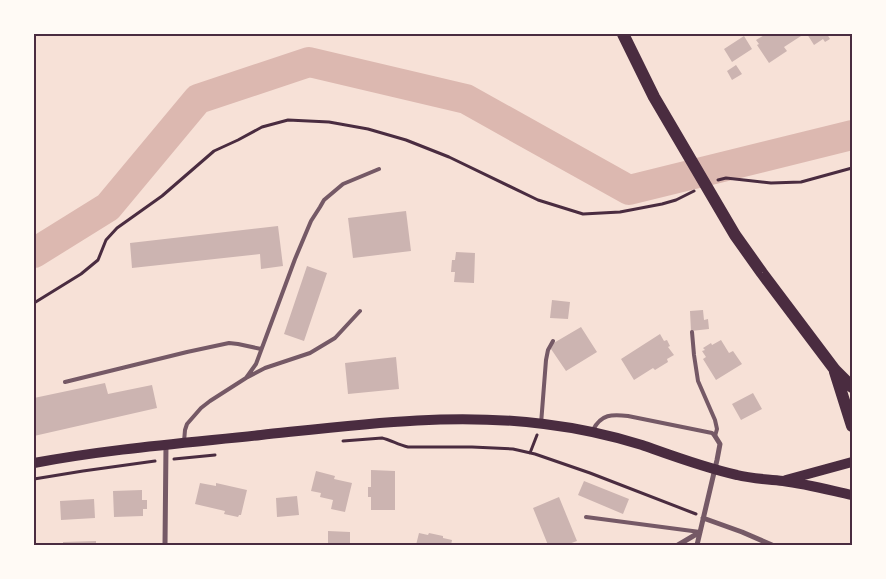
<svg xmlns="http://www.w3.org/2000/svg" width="886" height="579" font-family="'Alegreya Sans',sans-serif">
<rect width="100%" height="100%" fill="#f7e1d7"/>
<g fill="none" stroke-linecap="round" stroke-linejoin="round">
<!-- river -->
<path stroke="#dcb8b0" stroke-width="30" d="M34 253 108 207 198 99 309 62 466 99 629 190 852 135"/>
</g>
<!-- building -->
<path fill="#ccb4b1" d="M766 34H799L801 36 784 47 787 51 769 63 757 45 759 44 756 40Z
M807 34H827L830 39 825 42 823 39 814 45Z
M744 36 752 49 732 62 724 49Z
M736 65 742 74 732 80 727 71Z
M406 211 411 251 353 258 348 218Z
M278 226 283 266 261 269 260 254 132 268 130 243Z
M456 252 475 253 474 283 454 282 455 272H451L452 260H455Z
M307 266 327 273 304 341 284 334Z
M552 300 570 302 568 319 550 318Z
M703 310 704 320 708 319 709 329 691 331 690 311Z
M581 327 597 352 566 371 551 349 552 344Z
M660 334 664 341 667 340 670 346 668 347 674 355 667 359 668 362 655 370 653 368 634 380 621 359Z
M721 340 729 353 733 351 742 364 716 380 703 359 706 357 702 351 705 350 703 348 711 343 712 345Z
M396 357 399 389 348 394 345 363Z
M105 383 108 394 152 385 157 408 34 436V398Z
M753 393 762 409 741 420 732 404Z
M371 470 395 471V510H371V497H368V487H371Z
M316 471 335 476 334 479 352 483 345 512 331 509 333 500 320 497 321 493 311 491Z
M584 481 629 499 623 514 578 495Z
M200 483 216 486V483L247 490 241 515H239L238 517 224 514 225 511 195 504Z
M142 490V500H147V509H143V516L114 517 113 491Z
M297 496 299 515 277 517 276 498Z
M559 497 577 541 566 545H548L533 508Z
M94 499 95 518 61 520 60 501Z
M328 531 350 532V545H325V543L328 544Z
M419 533 428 535 429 533 443 536V538L452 540 451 545H416Z
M96 541V545H63V542Z"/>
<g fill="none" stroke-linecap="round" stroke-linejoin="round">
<!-- path -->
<path stroke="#4a2c40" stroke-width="3" d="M718 180 726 178 771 183 801 182 852 168
M34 303 81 274 98 260 106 240 117 228 162 196 214 151 238 140 262 127 288 120 329 122 368 129 406 140 449 157 538 200 583 214 620 212 662 204 676 200 694 191
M343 441 382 438C391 440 398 445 408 447H472L513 449 535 454 590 473 696 514
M530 453 537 435
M174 459 215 455
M34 479 83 471 155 461"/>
<!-- service -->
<path stroke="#755966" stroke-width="4" d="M246 378 256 364 295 259 311 221 320 207 324 200 343 184 379 169
M65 382 187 352 229 343 238 344 261 349
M541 424 546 360 548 350 553 341
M593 430C601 414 612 414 628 416L712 433 715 436 717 429 715 420 698 381 694 355 692 332
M184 442 185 430 187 424 201 408 210 401 246 378 265 368 310 353 335 338 360 311
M586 517 700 532"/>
<!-- minor -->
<path stroke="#755966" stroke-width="5" d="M703 518 742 532 772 545
M165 545 166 445
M678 545 700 532
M697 545 717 460 720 444 715 436"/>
<!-- secondary -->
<path stroke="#4a2c40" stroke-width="10" d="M34 463C108 449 186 443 261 435 355 425 450 412 544 424 577 428 610 435 642 445 673 456 705 468 737 475 752 479 768 479 783 481 806 484 829 490 852 495
M786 480 852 462"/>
<!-- primary -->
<path stroke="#4a2c40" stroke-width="12" d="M623 34 654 97 735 235 762 273 835 370 852 387
M835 372 852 426"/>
</g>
<!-- border -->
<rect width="886" height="579" fill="none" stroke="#fffaf5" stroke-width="70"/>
<rect x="35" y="35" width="816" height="509" fill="none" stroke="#4a2c40" stroke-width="2"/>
</svg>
